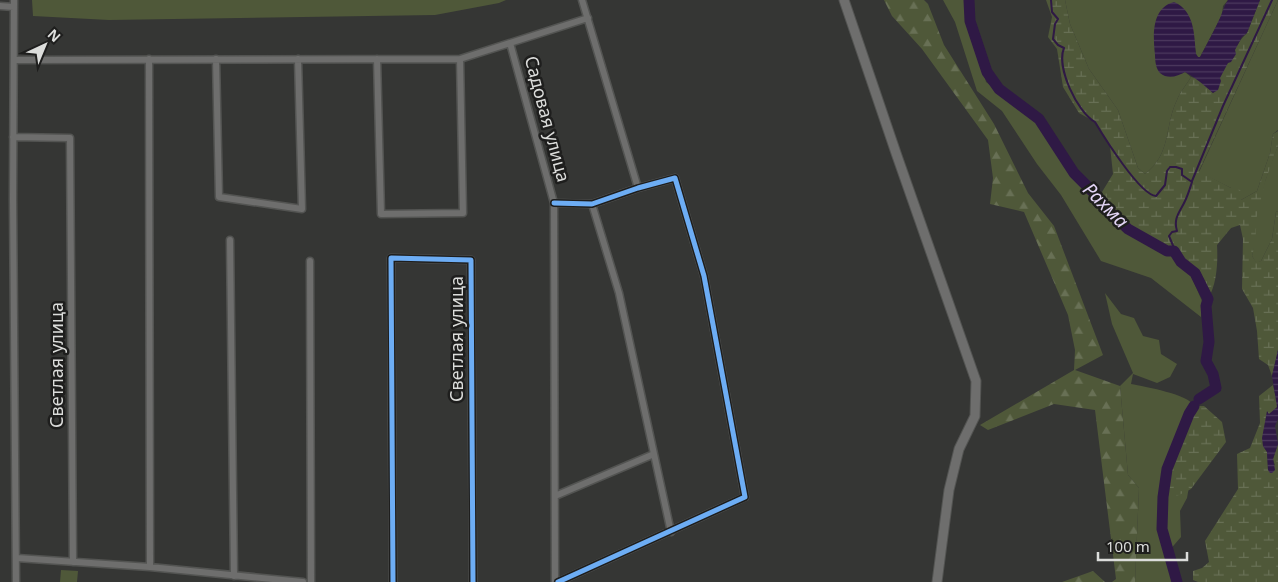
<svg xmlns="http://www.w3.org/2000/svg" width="1278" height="582" font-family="'Noto Sans',sans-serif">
<defs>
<pattern id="forest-firs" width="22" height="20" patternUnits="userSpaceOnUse" patternTransform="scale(1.25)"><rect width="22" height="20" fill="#4f5839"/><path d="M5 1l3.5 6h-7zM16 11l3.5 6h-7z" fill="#687055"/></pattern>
<pattern id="wetland-marsh" width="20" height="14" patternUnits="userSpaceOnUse" patternTransform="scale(1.25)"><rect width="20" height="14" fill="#4f5839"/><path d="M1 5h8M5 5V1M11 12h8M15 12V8" fill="none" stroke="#687055"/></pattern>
<pattern id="water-rules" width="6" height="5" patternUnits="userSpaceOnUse" patternTransform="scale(1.25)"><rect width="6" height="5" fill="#2f1945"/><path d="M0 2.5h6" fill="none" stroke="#4d3a5f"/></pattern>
</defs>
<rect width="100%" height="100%" fill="#353634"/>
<!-- green -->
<path fill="#4f5839" d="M32 0H506L499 3 435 15 109 20 33 16Z
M943 0H966L986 82 1038 122 1077 182 1111 218 1173 257 1191 276 1202 301 1201 317 1151 278 1101 261 1061 195 1037 164 1002 111 977 91 955 22Z
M1065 0H1228L1223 6 1222 15 1200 57H1198L1196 54 1191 21 1181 74 1185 72 1191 77C1187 84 1180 92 1177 100 1164 127 1172 153 1145 174L1138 168 1118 110 1089 69 1070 24Z
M1278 0V130L1273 134 1270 153 1257 191 1241 200 1231 188 1199 172Z
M1278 146V211L1276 212 1272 239 1261 261 1256 263 1252 256C1255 243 1254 230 1256 217 1260 195 1269 167 1278 146Z
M1105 293 1121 314 1134 318 1143 336 1159 340 1161 354 1177 364 1170 377 1157 383 1133 374 1131 384C1145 387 1189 394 1194 406L1189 414 1167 469 1165 481 1189 487 1187 498 1180 511 1181 537 1168 552 1177 582H1135L1139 488 1128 475 1120 386 1133 373 1112 324Z
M61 570 78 571 77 582H60Z"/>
<!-- forest -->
<path fill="url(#forest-firs)" d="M884 0H924L928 4 944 45 994 124 1028 193 1054 226 1103 355 1075 370 1120 386 1128 475 1139 488 1135 582H1112L1116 579 1095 410 1054 404 988 430 980 425 1074 370 1075 350 1068 315 1024 212 990 204 993 178 988 140 922 49 892 16Z
M1093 571 1105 582H1062Z"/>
<!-- wetland -->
<path fill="url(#wetland-marsh)" d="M1046 0H1065L1070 24 1089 69 1118 110 1138 168 1145 174C1172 153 1164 127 1177 100 1180 92 1187 84 1191 77L1199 79 1213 93C1220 77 1234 45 1247 33L1260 0H1278L1199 171 1231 188 1234 186 1241 191V200L1257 191 1270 153 1273 134 1278 131V146L1266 179 1257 215 1255 244 1252 256 1256 262 1261 261 1272 239 1276 212 1278 211V350L1272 376 1268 365 1259 359 1257 331 1253 308 1242 289 1243 239 1240 225 1231 228 1217 245C1218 262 1217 284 1208 299L1195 273 1181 262 1174 251H1167L1128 229 1111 213 1102 192 1113 174 1110 146 1095 122 1079 113 1063 87 1057 49 1048 37 1052 17Z
M1273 385 1278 407 1268 415 1267 412 1263 446 1267 452 1268 470 1275 465 1273 459 1278 444V582H1198L1193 580V571L1202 568 1209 562 1205 541 1238 489 1237 454 1250 448 1260 423 1259 396Z
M1194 406H1204L1222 422 1226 442 1191 489 1177 496 1163 497 1167 469 1189 414Z"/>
<!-- water -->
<path fill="url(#water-rules)" d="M1228 0H1260L1247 33 1242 37 1235 50 1236 54 1231 62 1228 63 1220 78 1221 81 1218 90 1213 93C1204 85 1196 78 1185 72 1178 76 1168 80 1160 73 1156 69 1155 61 1155 55 1153 36 1151 8 1174 2 1195 11 1194 35 1196 54L1198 57H1200C1207 44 1214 31 1220 18 1223 11 1224 6 1228 0Z
M1278 350V419L1275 426 1278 444 1273 459 1275 470 1272 473H1270L1268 470 1267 452 1263 446 1262 438 1267 411 1269 414 1277 407 1272 376Z"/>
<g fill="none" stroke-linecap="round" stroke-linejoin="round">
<!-- stream -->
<path stroke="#2f1945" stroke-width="2" d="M1051 0 1052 12 1058 19 1055 24 1053 39 1058 45 1064 48C1056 67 1077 112 1095 122 1104 137 1140 195 1156 196L1165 185 1167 171 1170 167H1176L1182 169V175L1192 182C1190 188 1188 195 1185 201 1180 212 1173 218 1177 231L1172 232 1169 236 1174 248V251
M1192 181 1223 106 1272 0"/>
<!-- river -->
<path stroke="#2f1945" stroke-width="11" d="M969 0 970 21 987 72 999 89 1039 119 1074 173 1094 193 1111 213 1128 229 1167 251H1174L1181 262 1195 273 1208 299 1206 306 1209 342 1206 361 1213 374 1216 388 1199 399
M1177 582 1162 529 1163 497 1167 469 1189 414 1194 406"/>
<!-- street casing -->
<g stroke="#535452" stroke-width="9">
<path id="street" d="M14 0 13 199 16 582
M582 0 638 188
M0 6 14 7
M510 43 554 203 555 582
M149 59 150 567
M216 59 219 197 302 209 298 59
M377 59 381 214 463 213 460 59
M14 60 460 59 588 18
M13 137 70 138 73 562
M554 203 592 204 638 188 675 178 704 276 745 497 558 582
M592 204 619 293 671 532
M230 240 234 576
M310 261 311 582
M555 496 654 454
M17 558 150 567 303 582
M393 582 391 258 471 260 473 582"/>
</g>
<!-- secondary casing -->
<g stroke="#535452" stroke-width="11">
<path id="secondary" d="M844 0 896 153 976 381 975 416 959 449 949 490 937 582"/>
</g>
<!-- street -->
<use href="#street" stroke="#6e6e6d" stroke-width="6"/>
<!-- secondary -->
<use href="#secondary" stroke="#6e6e6d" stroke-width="9"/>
<!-- cycleway casing -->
<g stroke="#1e1e1d" stroke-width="8">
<path id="cycleway" d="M554 203 592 204 638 188 675 178 704 276 745 497 558 582
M393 582 391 258 471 260 473 582"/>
</g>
<!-- cycleway -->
<use href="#cycleway" stroke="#6dadf4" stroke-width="5"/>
</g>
<g text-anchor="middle" stroke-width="5" stroke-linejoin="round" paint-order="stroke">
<!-- street labels -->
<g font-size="18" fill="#dcdddb" stroke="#1e1e1d">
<text transform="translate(547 119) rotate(75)" y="6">Садовая улица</text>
<text transform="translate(457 339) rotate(-90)" y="6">Светлая улица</text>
<text transform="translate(57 365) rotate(-90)" y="6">Светлая улица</text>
</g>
<!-- water labels -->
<g font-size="19" font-style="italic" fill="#e3d5f6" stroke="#1e1e1d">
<text transform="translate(1106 205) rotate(45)" y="7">Рахма</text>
</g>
</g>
<!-- north arrow -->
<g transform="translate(45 45) rotate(44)" stroke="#1e1e1d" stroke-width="4" paint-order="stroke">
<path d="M0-4L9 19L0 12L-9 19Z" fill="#dcdddb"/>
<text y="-8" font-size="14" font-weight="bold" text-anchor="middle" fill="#dcdddb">N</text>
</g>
<!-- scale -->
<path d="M1098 552v8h89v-8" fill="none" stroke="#dcdddb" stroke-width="2.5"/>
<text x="1106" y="552" font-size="15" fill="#dcdddb" stroke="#1e1e1d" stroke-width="4" paint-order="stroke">100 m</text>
</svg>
